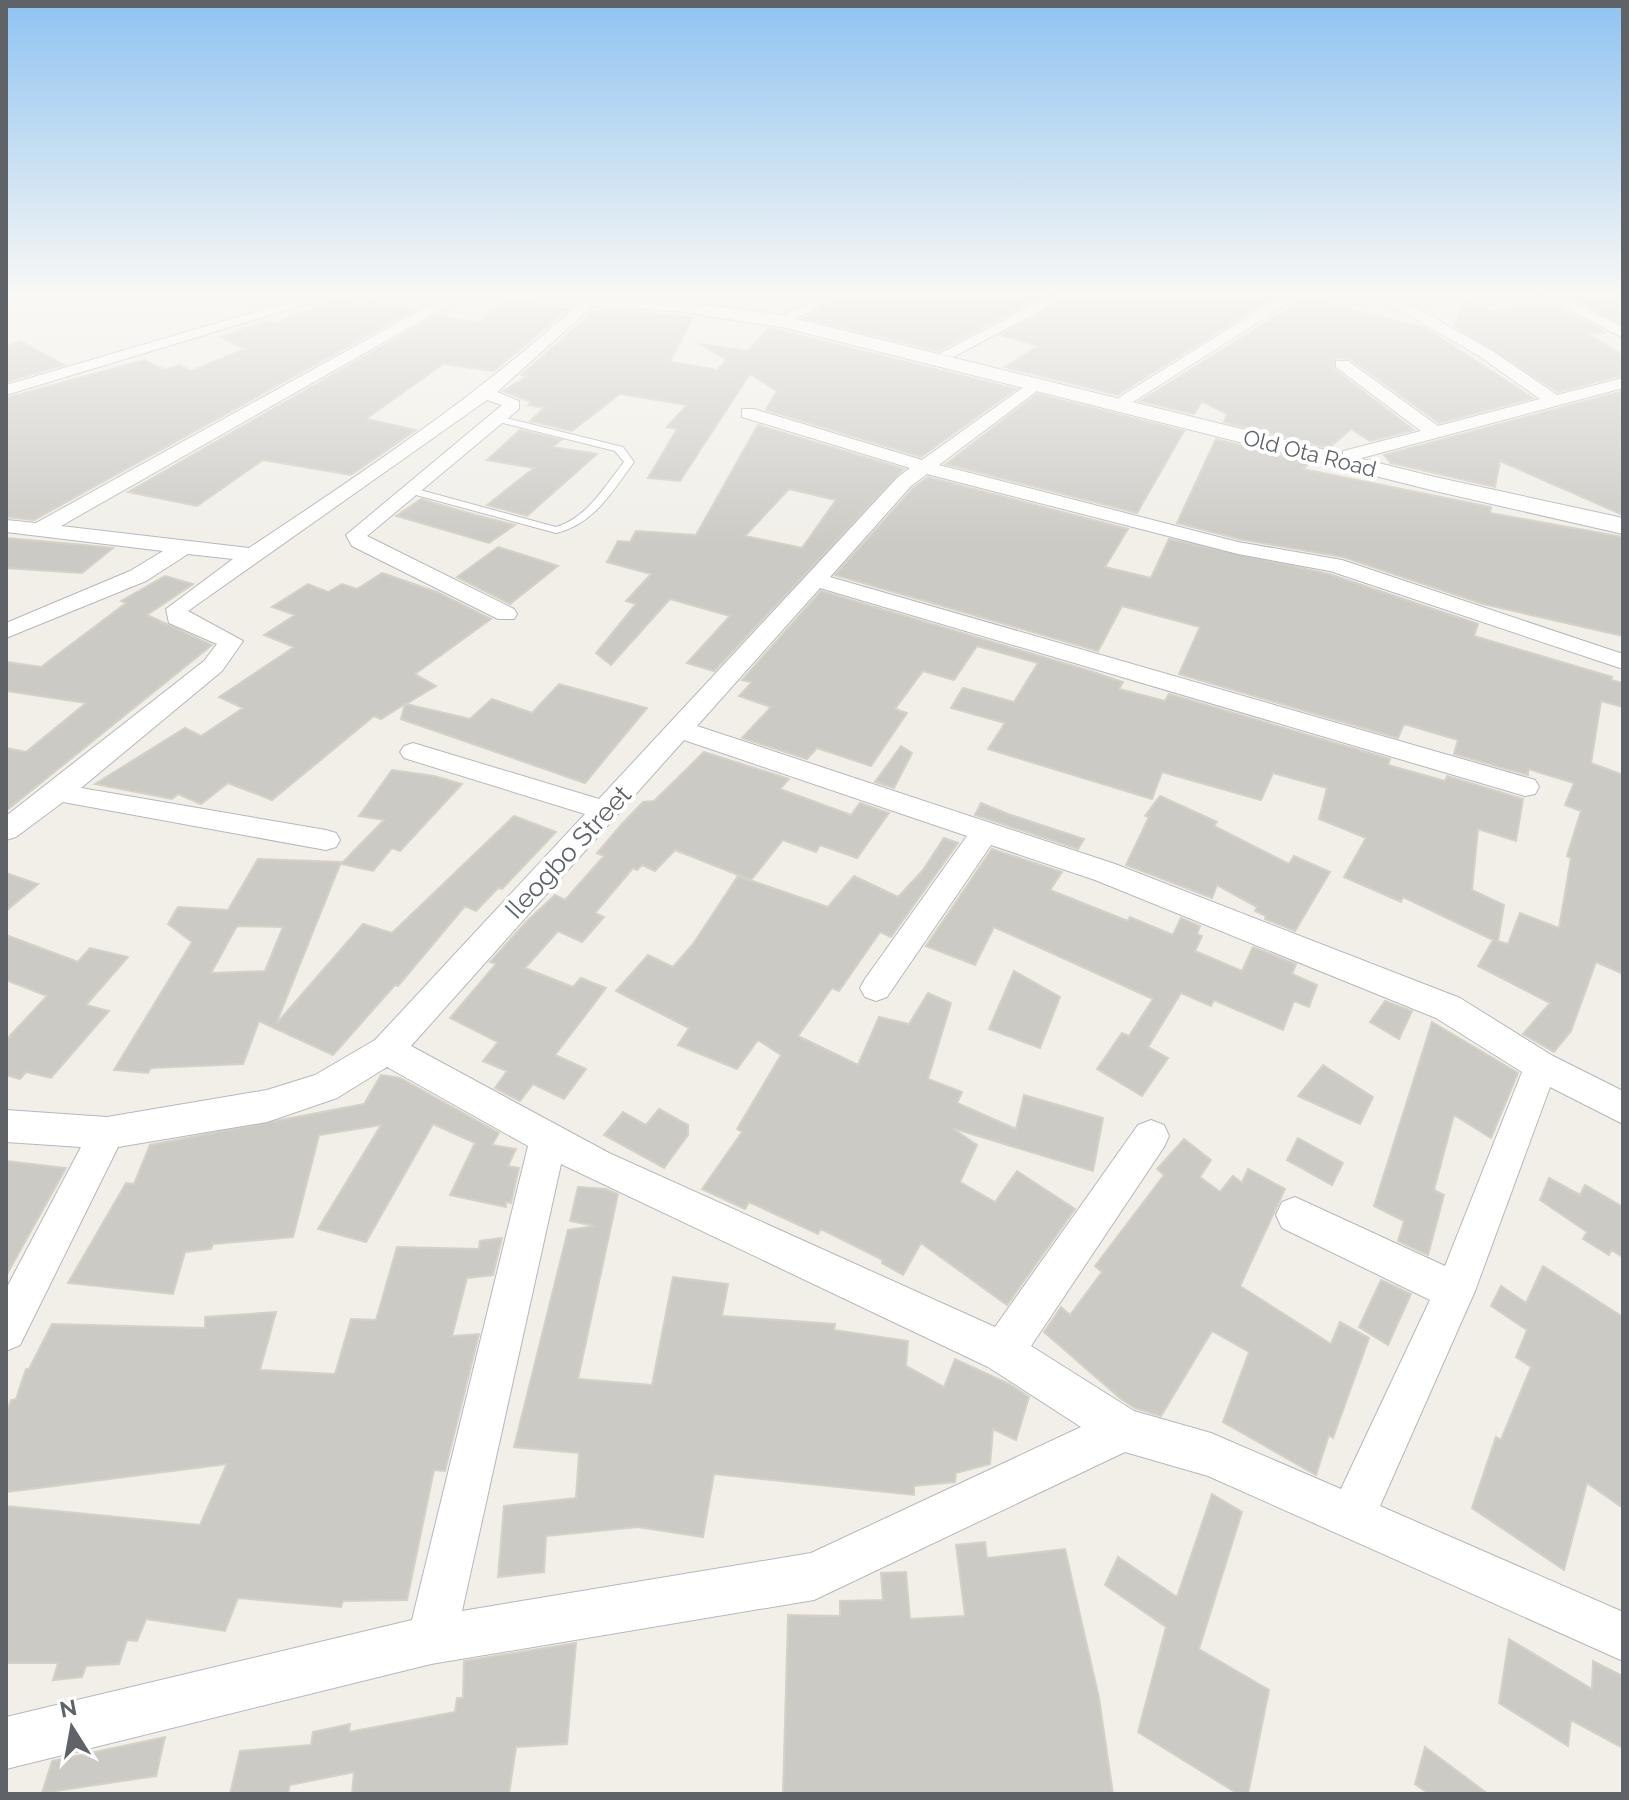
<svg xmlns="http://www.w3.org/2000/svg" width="1629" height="1800" font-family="Raleway,sans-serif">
<rect width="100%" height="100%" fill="#f1efe8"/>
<!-- building -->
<path fill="#cccac5" stroke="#d6d1c6" stroke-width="2" fill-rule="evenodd" d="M852 293H1048L938 351 804 318Z
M1077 293H1271L1277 295 1117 395 1005 367 1038 346 1000 335Z
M1623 294V324L1574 298Z
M338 298 365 306 372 302 414 310 34 520 6 517V398L144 360 165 370 179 365 191 371 245 349 221 337 268 321 274 324Z
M1306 298 1425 328 1533 398 1439 423 1350 359 1336 358 1334 369 1414 430 1370 441 1351 429 1329 448 1224 422 1227 414 1202 401 1194 414 1140 401Z
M1463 301 1489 311 1554 305 1604 332 1586 333 1623 355V375L1558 392 1455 326Z
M504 303 568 309 494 371 443 364 366 419 416 430 351 475 263 460 197 506 128 492 437 315 478 323Z
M597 309 693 317 670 362 717 370 727 360 700 344 748 351 769 328 1016 389 921 457 766 410 777 391 750 374 680 481 648 478 677 429 667 427 687 405 620 394 572 431 530 421 544 408 528 405 531 402 503 391 528 376 521 375Z
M20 341 64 365 6 382V347Z
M1623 391V515L1500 461 1495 487 1391 463 1384 455Z
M1037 394 1184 431 1137 513 946 464Z
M758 425 904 469 714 671 687 663 730 616 670 599 611 665 596 653 636 604 626 601 651 574 607 562 618 541 630 542 636 531 696 535ZM789 489 836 500 802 548 745 536Z
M520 430 561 440 552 447 597 454 527 516 487 505 534 468 487 460Z
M1216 439 1310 463 1303 469 1491 507 1490 513 1623 537V636L1483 604 1343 557 1239 539 1177 523Z
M928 477 1128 529 1105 567 1151 578 1169 539 1329 574 1478 624 1474 636 1612 677 1611 680 1623 683V707L1601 701 1591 763 1623 775V974L1596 962 1571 1031 1554 1052 1523 1034 1550 1003 1478 966 1493 940 1403 897 1401 902 1344 877 1366 838 1319 819 1327 788 1273 773 1261 800 1162 772 1152 799 988 749 1005 723 951 708 963 688 1014 702 1038 663 977 646 954 680 923 671 895 709 907 713 871 766 817 748 807 759 742 738 771 707 739 696 752 682 742 680 821 591 1087 670 1123 682 1119 689 1165 701 1169 694 1390 759 1388 765 1445 781 1447 776 1523 799 1516 841 1478 829 1472 890 1504 905 1498 941 1508 944 1520 913 1559 928 1571 858 1567 856 1581 811 1565 805 1574 783 1528 769V775L1454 754 1458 740 1404 724 1398 738 1179 674 1200 627 1122 606 1098 651 835 575 913 488Z
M421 499 472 514 515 525 489 543 396 516Z
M6 538 85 545 113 548 82 573 6 568Z
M498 547 558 566 510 604 457 577Z
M382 573 437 592 491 619 415 674 436 686 406 704 470 719 492 699 532 713 559 684 647 708 585 783 401 719 405 704 381 719 374 716 272 800 228 783 201 804 178 794 172 799 95 784 185 728 201 736 243 708 219 697 294 647 264 635 295 615 272 607 308 584 328 592 342 584 357 589Z
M165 576 193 584 147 615 212 645 6 811V748L26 752 86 703 6 691V662L41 667 126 603 121 601Z
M901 746 912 753 894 788 875 782Z
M704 752 789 779 780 789 851 815 860 803 889 813 857 858 820 845 816 852 783 840 751 880 675 850 655 871 642 865 637 870 633 868 595 913 604 917 582 942 558 931 525 968 573 987 581 978 606 988 555 1055 586 1069 564 1099 533 1084 520 1101 495 1088 507 1071 483 1061 498 1042 450 1018 496 964 490 962 526 922 555 895 565 900 604 856 597 853 620 826 643 802 654 801Z
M392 770 434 776 462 784 400 851 392 848 373 871 341 864 384 820 359 816Z
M1160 796 1217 822 1214 826 1289 864 1294 856 1330 872 1295 931 1265 919 1266 916 1255 911 1257 907 1217 885 1212 898 1126 865 1149 817 1145 816Z
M981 803 1008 814 1084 839 1078 849 975 815Z
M514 816 556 832 502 889 498 888 476 911 465 906 398 986 395 985 333 1055 259 1021 243 1064 151 1068 148 1073 114 1070 192 942 168 924 178 907 228 910 258 859 341 862 276 1024 363 924 392 933ZM237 926 283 927 265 971 211 973Z
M944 838 958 843 891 937 880 932 839 991 832 988 798 1036 858 1065 879 1017 909 1024 928 993 951 1003 928 1079 962 1092 957 1103 1016 1129 1024 1095 1103 1118 1093 1171 952 1128 977 1145 960 1182 995 1202 1017 1171 1075 1209 1007 1305 921 1243 903 1275 882 1263 883 1260 821 1229 818 1234 749 1202 745 1209 702 1189 742 1132 737 1129 781 1055 758 1040 737 1069 678 1045 689 1028 616 991 648 955 673 967 693 944 738 876 828 907 854 876 898 897 923 870Z
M992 849 1062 872 1050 890 1128 921 1130 917 1173 935 1181 918 1200 926 1197 934 1202 936 1195 951 1242 971 1253 947 1296 964 1292 974 1317 985 1309 1007 1294 1001 1283 1030 1214 1000 1211 1006 1181 993 1148 1047 1168 1058 1142 1096 1097 1069 1122 1033 1129 1036 1153 999 994 927 975 965 926 946Z
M6 873 38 884 6 911Z
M6 935 78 962 90 948 128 957 86 1005 109 1011 51 1078 26 1072 20 1079 6 1075V1040L47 996 6 980Z
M1014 971 1060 997 1040 1048 989 1029Z
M1385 1001 1412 1011 1399 1039 1370 1022Z
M1432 1022 1518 1073 1491 1138 1454 1115 1434 1190 1444 1195 1428 1255 1398 1241 1404 1221 1374 1206Z
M1323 1065 1373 1097 1360 1124 1298 1096Z
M381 1075 400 1078 499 1133 492 1145 516 1149 508 1166 519 1168 511 1203 506 1202V1207L450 1195 475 1143 433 1124 366 1242 318 1229 381 1125 319 1135 293 1237 213 1244 211 1249 185 1252 173 1294 68 1283 126 1183 134 1184 150 1145 364 1104Z
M659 1109 688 1125V1135L664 1168 604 1135 623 1112 646 1125Z
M1298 1138 1343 1163 1332 1185 1287 1160Z
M1184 1139 1211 1160 1200 1177 1220 1192 1233 1176 1242 1183 1248 1169 1285 1189 1240 1286 1331 1344 1340 1322 1369 1338 1333 1438 1329 1435 1316 1475 1223 1422 1249 1352 1212 1331 1161 1416 1135 1408 1121 1399 1044 1332 1061 1307 1070 1315 1102 1272 1095 1266 1164 1175 1157 1169Z
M6 1161 66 1168 6 1276Z
M1549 1178 1580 1195 1585 1185 1623 1207V1257L1611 1250 1609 1255 1583 1239 1587 1232 1540 1200Z
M578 1187 606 1189 618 1194 578 1379 652 1385 673 1277 728 1284 722 1316 835 1324 834 1330 908 1341 906 1366 944 1387 955 1359 1009 1384 1029 1397 1016 1440 993 1429 990 1464 956 1473 955 1482 914 1486V1495L714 1474 703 1537 638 1527 546 1536 544 1572 498 1577 504 1506 576 1498 579 1453 514 1447 568 1230 595 1226 570 1221Z
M502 1238 493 1275 467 1278 452 1336 479 1334 445 1471 434 1470 407 1600 343 1601 341 1607 238 1598 225 1631 146 1619 137 1641 127 1640 119 1664 86 1666 82 1677 53 1680 58 1663H6V1506L200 1525 227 1464 6 1492V1414L11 1400 16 1399 26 1369H29L52 1324 205 1328V1317L276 1312 260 1370 335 1374 351 1319 376 1320 397 1247 479 1249 480 1241Z
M1543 1266 1623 1317V1508L1587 1483 1564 1570 1472 1508 1496 1437 1501 1440 1531 1367 1516 1357 1527 1330 1491 1306 1501 1286 1526 1303Z
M1381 1280 1411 1294 1388 1345 1359 1327Z
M1212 1494 1242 1512 1199 1649 1269 1690 1248 1794H1238L1138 1732 1166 1627 1105 1585 1118 1557 1177 1597Z
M985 1542 987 1558 1065 1549 1099 1698 1113 1794H783L788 1615 840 1616V1601L883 1600 881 1573 906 1572 910 1619 965 1616 956 1545Z
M1509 1639 1592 1689 1593 1661 1623 1676V1748L1571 1720 1568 1746 1499 1703Z
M576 1643 567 1744 516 1747 509 1794H352L354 1772 290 1785 288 1794H230L240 1751 311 1745 313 1732 350 1724 349 1732 455 1712 457 1698H463L464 1661Z
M165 1737 156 1776 42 1793 52 1761Z
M1425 1747 1488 1794H1429L1415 1784Z"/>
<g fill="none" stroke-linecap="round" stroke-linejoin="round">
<!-- service casing -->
<g stroke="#b5b8bc" stroke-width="2">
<path id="service" d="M498 416 623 447 634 462C612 492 594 524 556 533L405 492V488L409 487 556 527C587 518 605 486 624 462L615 451 495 421 493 419Z"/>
</g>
<!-- minor casing -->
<g stroke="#b5b8bc" stroke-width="2">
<path id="minor" d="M319 293H343L6 395V385Z
M451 293H470L61 526 249 548C368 469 482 393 586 297H596V303L497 392 519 401V409L367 536 514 609 517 614 514 619H498L352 546 346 535 502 405 487 400 188 611 243 641 222 671 81 788 326 830 336 833 340 840 336 847 326 850 63 802 16 837 6 840V816L204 661 217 644 169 623 166 609 233 559 188 554 146 581 6 638V623L130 571 163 551 6 532V520L36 523Z
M668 293H685L671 302 664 298Z
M829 293H849L794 319 781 316Z
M1055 293H1074L953 357 939 354Z
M1286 293H1304L1133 402 1127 403 1118 398Z
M1371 293H1390L1491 350 1557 395 1623 378V388L1350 461 1343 459V451L1421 431 1336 367V361H1348L1438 426 1540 399 1479 356Z
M1538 293H1557L1623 327V338Z
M1036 378 1044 383 1042 387 939 465 1238 542 1342 560 1623 654V669L1330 571 1238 554 927 474 911 486 830 577 1535 780 1539 787 1535 794 1525 796 820 588 697 726 1115 864 1460 998 1553 1056 1623 1091V1124L1550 1087 1475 1291 1380 1506 1623 1612V1661L1208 1476 1125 1452 814 1600 431 1664 6 1769V1717L412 1620 528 1146 387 1067 337 1098 267 1122 118 1147 20 1345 6 1351V1289L81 1147 6 1142V1110L107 1117 267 1090 315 1075 375 1040 585 814 404 758 400 752 404 746 413 743 599 799 897 478 910 468 742 417V409H754L922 460ZM684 740 967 836 865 979 860 988 865 997 876 1001 887 997 991 845 1095 880 1436 1018 1522 1072 1445 1266 1295 1197 1282 1202 1276 1215 1282 1228 1430 1300 1341 1489 1211 1433 1134 1411 1031 1346 1164 1147 1169 1136 1164 1125 1151 1120 1138 1125 995 1327 609 1153 411 1046ZM561 1164 988 1367 1081 1427 811 1553 462 1611Z"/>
</g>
<!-- tertiary casing -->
<g stroke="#b5b8bc" stroke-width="2">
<path id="tertiary" d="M6 293H16L6 300Z
M471 293C580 293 673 299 781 315L1435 477 1623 518V534L1435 491 781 327 675 311 480 299Z"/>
</g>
<!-- service -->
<use href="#service" fill="#fff" fill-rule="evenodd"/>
<!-- minor -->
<use href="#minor" fill="#fff" fill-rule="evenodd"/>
<!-- tertiary -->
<use href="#tertiary" fill="#fff" fill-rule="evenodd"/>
</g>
<!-- sky -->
<linearGradient id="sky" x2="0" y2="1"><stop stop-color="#8fc3f1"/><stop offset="0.54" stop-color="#f9f8f5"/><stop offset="1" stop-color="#f9f8f5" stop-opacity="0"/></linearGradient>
<rect width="1629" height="545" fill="url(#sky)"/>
<g text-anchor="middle" stroke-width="8" stroke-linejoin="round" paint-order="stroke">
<!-- far-street labels -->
<g font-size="22" fill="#5f6368" stroke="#fff">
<text transform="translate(1310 453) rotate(14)" y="8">Old Ota Road</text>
</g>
<!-- street labels -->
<g font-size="26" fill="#5f6368" stroke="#fff">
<text transform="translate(568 852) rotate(-47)" y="9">Ileogbo Street</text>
</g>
</g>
<!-- border -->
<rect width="1629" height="1800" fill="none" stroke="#5f6368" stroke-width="16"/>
<!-- north arrow -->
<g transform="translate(72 1728) rotate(349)" stroke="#ffffff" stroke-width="6" paint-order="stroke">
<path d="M0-6L14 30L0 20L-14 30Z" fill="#5f6368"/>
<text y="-12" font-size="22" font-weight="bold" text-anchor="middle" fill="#5f6368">N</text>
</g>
</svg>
